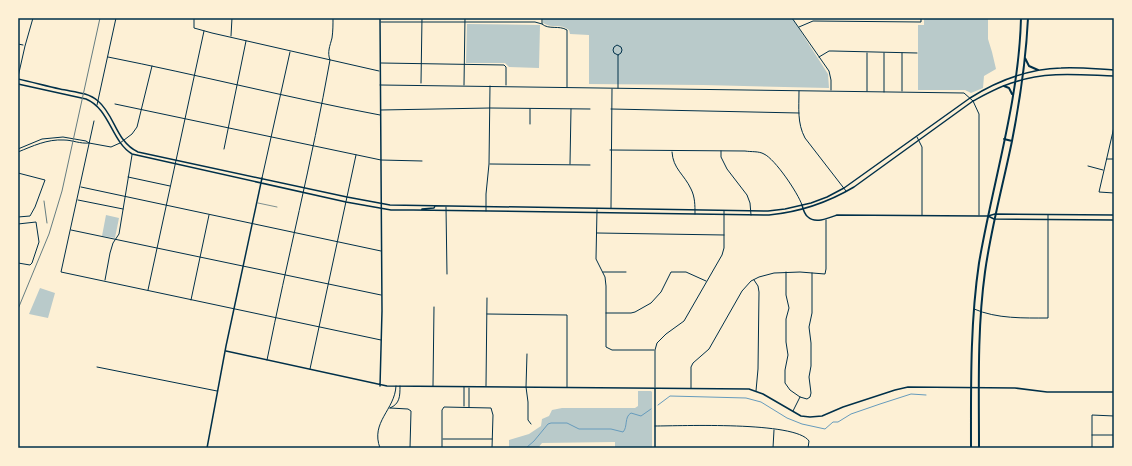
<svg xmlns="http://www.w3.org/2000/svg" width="1132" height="466" font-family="'DejaVu Sans',sans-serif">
<rect width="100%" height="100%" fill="#fdf0d5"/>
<!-- green -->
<path fill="#b9caca" d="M543 18H792L828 74 829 88 703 85 589 84V35L570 34 569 30C560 23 553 29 543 23Z
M924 18H988V39L992 52 996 69 984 76 983 88 971 93 965 90H918V25H924Z
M467 24 540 25 539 68 509 67 505 63H466Z
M106 215 119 218 115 238 102 236Z
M40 288 55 293 48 318 29 314Z
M638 391H651L652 392V448H615V442L542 443 538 448H509V440L529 434 541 426 542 419 549 416 552 410 562 408H635L638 406Z"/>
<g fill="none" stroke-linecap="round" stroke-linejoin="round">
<!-- stream -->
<path stroke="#669bbc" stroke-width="1" d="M658 405 670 396 746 398 761 402 787 418 802 424 825 429 833 422H838L851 414 880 404 911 394 926 395
M526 448 534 441 548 424 551 423H567L579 429H611L623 432C628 427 624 417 631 413L641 416 651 409"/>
<!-- service -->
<path stroke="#003049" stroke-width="0.5" d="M258 203 277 207"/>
<!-- minor -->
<path stroke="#003049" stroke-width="1" d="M194 18V28L212 33 379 71
M542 18V24C549 30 559 25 567 30V87
M792 18 829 71 831 80V90
M381 22H535L542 24
M799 27 813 21 921 22V18
M231 36 232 18
M18 44 23 45
M884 53V92
M902 53V91
M618 55 614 53 613 50 614 47 617 45 621 47 622 50 621 53 618 55V88
M108 57C199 75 289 98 380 115
M819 57 829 51H833L917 53
M381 63 504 65 506 67V85
M18 77 25 46 33 18
M421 83 422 18
M380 85 964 93 973 101 979 114V215
M464 85 465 18
M799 91C799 108 797 123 805 138L846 191
M867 91V53
M115 104 381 160 422 161
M97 105 116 18
M530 109V124
M611 109 799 113
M381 110 490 108 590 109
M94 121 61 272 381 340
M1114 127 1099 192 1114 193
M917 137 922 147V215
M18 149 42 139 63 137 86 141 89 143 111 147 120 143 132 134 137 127 152 66
M224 149 246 41
M610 150 745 151C751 152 759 151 764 154 775 159 798 193 802 205
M721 151V157L727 169 747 195 750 203 751 215
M18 152C33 146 47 139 64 140 72 140 80 144 89 143
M672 152C673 169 684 174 691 189 695 197 695 205 695 214
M1107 159H1114
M490 164 590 165
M570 164 571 109
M1088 166 1103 170
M18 173 45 180 35 207 30 216 18 217
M128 177 170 186
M262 178 290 52
M81 187 381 251
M78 200 123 209
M446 207 447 274
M611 208 612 89
M597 210 596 259 605 277 606 286V347L612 350H654
M486 211V194L489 164 490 86
M18 224 36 222 39 242 32 263 30 265 18 263
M71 230 381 295
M597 233 724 235
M603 272H626
M786 272V295L789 308 786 319V342L788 355 785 370V383L790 390 800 397 807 399 810 397 811 393 809 377 811 366V343L809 327 812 313V273
M105 280 110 253 113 243 119 234 132 155
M754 280 758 286 759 292 758 369 756 391
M148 290 204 31
M191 300 209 215
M974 309C997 319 1024 318 1048 318V215
M606 313H631L635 312 651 303 661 292 671 272H686L706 281
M487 314 567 315V387
M527 354 526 387 528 402V420L531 424
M267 360C287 260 312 161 330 60 327 52 330 46 332 38 333 31 333 25 333 18
M97 367 217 391
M310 369 356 155
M433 386 434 307
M486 386 487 298
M464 387V406
M655 387V350L657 343 666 334 684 321 722 255 724 248V211
M469 388V407
M691 388V367L693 363 709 349 742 291 751 281 759 277 774 273 800 272 825 274 826 269V220
M390 408 408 409 411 411 410 448
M390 408C400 404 400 396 400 386
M793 411 800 397
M655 426C680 426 796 421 809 441L808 448
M1092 435H1114
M443 439H492
M380 448C370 422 395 410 396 386
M442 448V410L444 407 491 408 493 415 492 448
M773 448 774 430
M1092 448V415L1114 416"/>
<!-- tertiary -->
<path stroke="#003049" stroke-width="1.5" d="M802 205C803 209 805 215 808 217 815 224 829 218 837 215L979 216H988L994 219 1114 220
M988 216 995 214 1114 215
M226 351 387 386 749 389 763 394 801 416 810 417 822 416 843 407 895 390 908 387 1015 388 1047 392H1114
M380 386 382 311 380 18
M655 388V448"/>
<!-- secondary -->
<path stroke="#003049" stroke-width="1.5" d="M18 79C32 82 46 86 60 89 73 92 88 92 98 101 115 115 116 142 138 152L347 197 390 205 768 211 785 209 811 203 827 197 844 188 970 98C997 81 1029 69 1061 68 1079 67 1096 69 1114 70
M18 84 86 99C110 109 111 141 132 154L346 202 391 210H413L769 215C800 212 827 203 854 187L973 101C986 94 1000 86 1015 82 1047 71 1081 75 1114 76
M422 209 434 208 435 206
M207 448 226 346 262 178"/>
<!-- primary -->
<path stroke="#003049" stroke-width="2" d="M1025 58 1029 66 1038 70
M1004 86 1009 88 1012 94
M1004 139 1012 141
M971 448C971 386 970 324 979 263 993 181 1019 101 1021 18
M979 448C979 389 977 330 985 272 991 228 1003 185 1012 141 1020 100 1026 60 1028 18"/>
<!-- rail -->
<path stroke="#657d81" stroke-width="1" d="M44 201 47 223
M18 309 49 234 62 191 100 18"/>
</g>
<!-- border -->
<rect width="1132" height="466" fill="none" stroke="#fdf0d5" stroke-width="38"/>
<rect x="19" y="19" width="1094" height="428" fill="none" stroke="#003049" stroke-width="1.5"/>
</svg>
